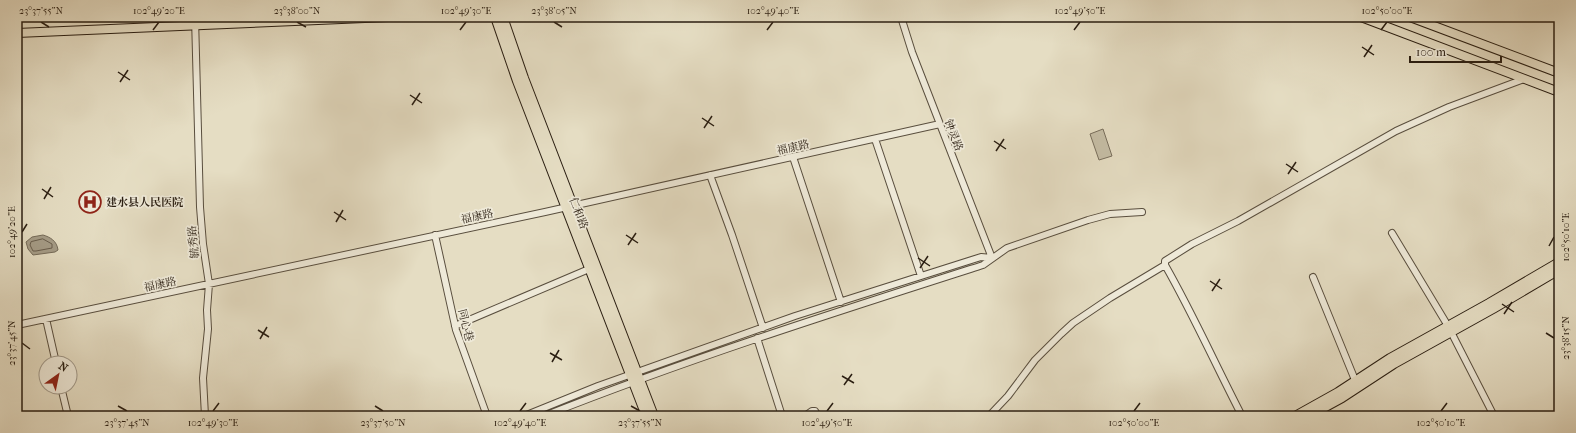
<svg xmlns="http://www.w3.org/2000/svg" width="1576" height="433" font-family="'IM FELL French Canon','Noto Serif SC',serif">
<rect width="100%" height="100%" fill="#e5ddc3"/>
<filter id="stains"><feTurbulence type="fractalNoise" baseFrequency=".005" numOctaves="4"/><feColorMatrix values="0 0 0 0 .2 0 0 0 0 .09 0 0 0 0 .02 0 0 0 .5 -.17"/></filter>
<radialGradient id="worn" r=".72"><stop offset=".6" stop-color="#630" stop-opacity="0"/><stop offset="1" stop-color="#630" stop-opacity=".3"/></radialGradient>
<!-- green -->
<path fill="#c5bda5" stroke="#786e5c" d="M1103 129 1112 156 1099 160 1090 134Z"/>
<!-- water -->
<path fill="#a59c87" stroke="#746a58" d="M43 235C50 237 57 241 58 250L55 252 33 255 28 249 26 242 32 237Z"/>
<g fill="none" stroke-linecap="round" stroke-linejoin="round">
<!-- shore -->
<path stroke="#685d4c" stroke-width="1" d="M43 239 52 244V248L36 251H33L30 245 31 242Z"/>
<!-- minor casing -->
<g stroke="#594e3e" stroke-width="8">
<path id="minor" d="M195 17 200 207 203 244 209 284 207 310 208 329 203 378 205 416
M901 17 912 52 992 258
M875 139 921 276
M793 157 841 302
M710 175 732 235 763 328
M1392 233 1448 326 1494 416
M435 235 456 330 487 416
M1165 265C1193 314 1216 366 1242 416
M1313 277 1355 380
M46 319 56 363
M17 325 545 212 940 124
M455 326 589 269
M757 338 782 416
M61 387 68 416
M524 416 598 386 795 316 981 257 992 258
M544 416C688 359 836 312 983 265L1007 248 1088 220 1110 214 1142 212
M805 416 812 411H815L818 416
M989 416 1008 396 1035 360 1061 334 1073 323 1110 298 1165 265V261L1192 244 1238 221 1396 131 1449 107 1524 79"/>
</g>
<!-- major casing -->
<g stroke="#2a1e12" stroke-width="10">
<path id="major" d="M495 17 517 81 646 416
M503 17 524 78 654 416
M1361 17 1559 92
M1410 17 1559 73
M17 33 388 17
M1295 416 1338 392 1390 358 1489 303 1559 262
M1309 416 1342 398 1394 364 1493 309 1559 270"/>
</g>
<!-- minor -->
<use href="#minor" stroke="#eee9d8" stroke-width="6"/>
<!-- major -->
<use href="#major" stroke="#e5ddc3" stroke-width="8"/>
</g>
<!-- ticks -->
<path fill="none" stroke="#2a1e12" stroke-width="1.5" d="M41 22 49 27M297 22 306 27M554 22 562 27M153 30 159 22M460 30 466 22M767 30 773 22M1074 30 1080 22M1381 30 1387 22M1362 47 1374 55M1364 57 1372 45M118 72 130 80M120 82 128 70M410 95 422 103M412 105 420 93M702 118 714 126M704 128 712 116M994 141 1006 149M996 151 1004 139M1286 164 1298 172M1288 174 1296 162M42 189 53 197M44 199 51 187M334 212 346 220M336 222 343 210M22 232 27 224M626 235 638 243M628 245 636 233M1549 246 1554 237M918 258 930 266M920 268 928 256M1210 281 1222 289M1212 291 1220 279M1502 304 1514 312M1504 314 1512 302M258 330 269 337M1546 333 1554 338M260 339 267 327M22 343 30 349M550 353 562 360M552 362 559 350M842 376 854 383M844 385 852 374M118 406 127 411M375 406 383 411M631 406 640 411M213 411 219 403M520 411 526 403M827 411 833 403M1134 411 1140 403M1441 411 1447 403"/>
<!-- icons -->
<defs>
<g id="hospital-ring" transform="scale(1.15)"><circle r="9.5" fill="#eee9d8" stroke="#8f2418" stroke-width="1.5"/><path d="M-5-5h3v3.5h4V-5h3V5h-3V1.5h-4V5h-3Z" fill="#8f2418"/></g>
</defs>
<g fill-rule="evenodd">
<use href="#hospital-ring" x="90" y="202"/>
</g>
<g text-anchor="middle" stroke-width="3.5" stroke-linejoin="round" paint-order="stroke">
<!-- street labels -->
<g font-size="11" fill="#2a1e12" stroke="#eee9d8">
<text transform="translate(954 135) rotate(69)" y="4">钟灵路</text>
<text transform="translate(793 147) rotate(-13)" y="4">福康路</text>
<text transform="translate(579 213) rotate(69)" y="4">仁和路</text>
<text transform="translate(477 216) rotate(-12)" y="4">福康路</text>
<text transform="translate(193 242) rotate(-96)" y="4">毓秀路</text>
<text transform="translate(160 284) rotate(-12)" y="4">福康路</text>
<text transform="translate(466 325) rotate(76)" y="4">同心巷</text>
</g>
<!-- poi labels -->
<g font-size="11" font-weight="bold" fill="#2a1e12" stroke="#eee9d8" text-anchor="start">
<text x="106" y="206">建水县人民医院</text>
</g>
</g>
<!-- margin -->
<rect width="1576" height="433" fill="none" stroke="#e5ddc3" stroke-width="44"/>
<!-- north arrow -->
<g transform="translate(58 375) rotate(33)"><circle r="19" fill="#eee9d8" stroke="#a09889"/>
<path d="M0-3L7 15L0 10L-7 15Z" fill="#8f2418"/>
<text y="-6" font-size="11" font-weight="bold" text-anchor="middle" fill="#2a1e12">N</text>
</g>
<!-- scale -->
<path d="M1410 56v6h91v-6" fill="none" stroke="#2a1e12" stroke-width="2"/>
<text x="1416" y="56" font-size="12" fill="#2a1e12" stroke="#eee9d8" stroke-width="3" paint-order="stroke">100 m</text>
<rect x="22" y="22" width="1532" height="389" fill="none" stroke="#2a1e12" stroke-width="1.5"/>
<g font-size="10" text-anchor="middle" fill="#2a1e12">
<text x="41" y="14">23°37'55"N</text>
<text x="159" y="14">102°49'20"E</text>
<text x="297" y="14">23°38'00"N</text>
<text x="466" y="14">102°49'30"E</text>
<text x="554" y="14">23°38'05"N</text>
<text x="773" y="14">102°49'40"E</text>
<text x="1080" y="14">102°49'50"E</text>
<text x="1387" y="14">102°50'00"E</text>
<text transform="translate(11 232) rotate(-90)" y="4">102°49'20"E</text>
<text transform="translate(1565 237) rotate(-90)" y="4">102°50'10"E</text>
<text transform="translate(1565 338) rotate(-90)" y="4">23°38'15"N</text>
<text transform="translate(11 343) rotate(-90)" y="4">23°37'45"N</text>
<text x="127" y="426">23°37'45"N</text>
<text x="213" y="426">102°49'30"E</text>
<text x="383" y="426">23°37'50"N</text>
<text x="520" y="426">102°49'40"E</text>
<text x="640" y="426">23°37'55"N</text>
<text x="827" y="426">102°49'50"E</text>
<text x="1134" y="426">102°50'00"E</text>
<text x="1441" y="426">102°50'10"E</text>
</g>
<rect width="100%" height="100%" filter="url(#stains)"/>
<rect width="100%" height="100%" fill="url(#worn)"/>
</svg>
